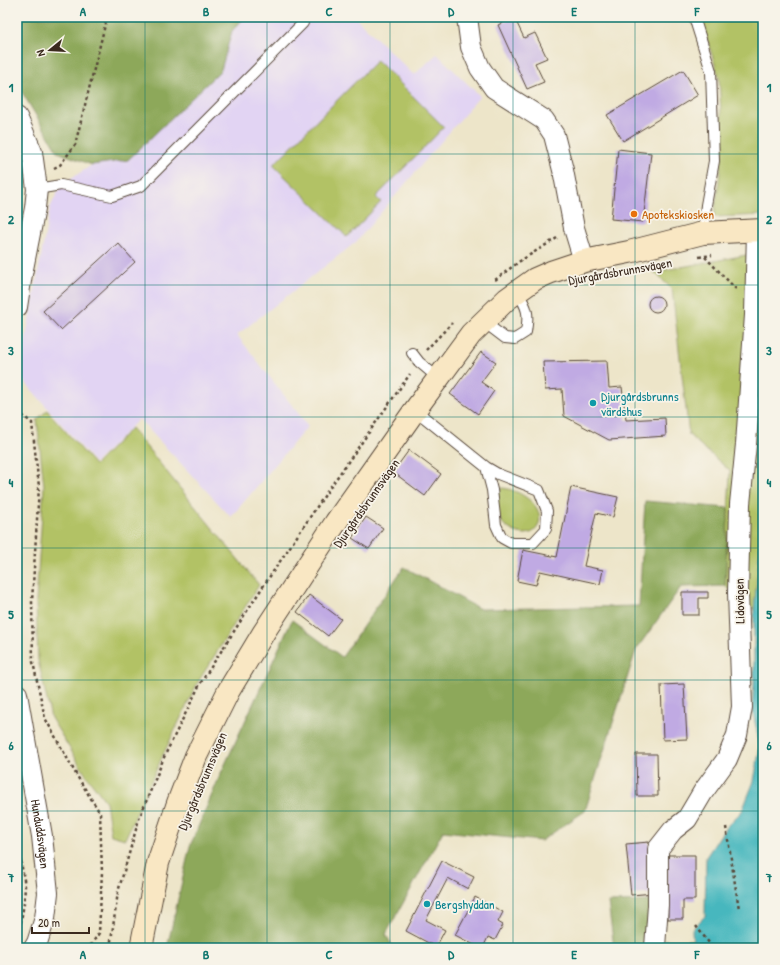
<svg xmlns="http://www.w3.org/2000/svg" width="780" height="965" font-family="'Patrick Hand',sans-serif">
<rect width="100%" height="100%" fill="#f7f3e8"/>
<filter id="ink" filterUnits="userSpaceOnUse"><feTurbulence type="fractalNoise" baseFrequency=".025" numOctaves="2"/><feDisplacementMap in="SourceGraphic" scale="8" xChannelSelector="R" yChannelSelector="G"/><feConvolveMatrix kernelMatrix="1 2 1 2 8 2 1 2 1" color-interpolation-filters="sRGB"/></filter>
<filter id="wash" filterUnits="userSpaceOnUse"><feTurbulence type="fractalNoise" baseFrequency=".012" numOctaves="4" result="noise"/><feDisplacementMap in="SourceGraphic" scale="16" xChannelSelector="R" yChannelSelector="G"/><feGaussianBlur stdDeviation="0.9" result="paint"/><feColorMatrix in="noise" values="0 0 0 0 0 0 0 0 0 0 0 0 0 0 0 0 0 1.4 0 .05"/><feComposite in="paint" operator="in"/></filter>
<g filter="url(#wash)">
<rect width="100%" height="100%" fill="#ede5c9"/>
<!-- built -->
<path fill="#e2d4f3" d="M245 17H355L414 75 437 54 480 96 356 242 237 335 308 426 231 517 139 419 95 463 19 375 50 208 61 185 92 165 128 160 221 70 232 31Z"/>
<!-- green -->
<path fill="#b2c265" stroke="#767642" d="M700 17H763V215L714 217 723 150 719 77Z
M377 60 444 127 376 197 381 202 347 237 273 165Z
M763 252V517L754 610 725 586 730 471 689 435 672 289 654 272Z
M47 410 95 465 131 428 259 585 198 682 163 755 125 839 111 835 106 802 86 775 51 718 38 660 36 601 44 486 37 420Z
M502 488C518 489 547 506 538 526 531 541 508 532 501 521 497 515 497 504 495 497Z
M17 860C21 885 22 896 17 922Z"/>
<!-- forest -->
<path fill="#8da85a" stroke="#64693c" d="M17 17H245L232 31 221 70 128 160 92 165 58 152 17 84Z
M645 501 728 508 725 586 681 587 636 650 585 811 541 841 443 831 386 934 393 948H167L190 846 221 773 292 620 342 657 404 567 480 609 639 606Z
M652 901 650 948H614L608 902Z
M665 940H692L693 948H665Z"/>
<!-- water -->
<path fill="#47b7be" stroke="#41706e" d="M763 517V948H693L692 929 705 916 706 857 726 827 742 811 754 781 760 747 752 707 754 684V610Z"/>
<g id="blocks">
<!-- building -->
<path fill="#c0aae3" d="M514 17 524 38 535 33 547 58 535 63 544 82 527 89 498 25Z
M683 70 698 95 623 141 607 115Z
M618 149 651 153 643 222 611 219Z
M118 243 135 262 61 330 43 311Z
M648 304a8 8 0 1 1 16 0a8 8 0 1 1-16 0Z
M481 352 496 362 481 382 494 391 478 414 450 394Z
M607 361 609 388 622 387 626 420 665 418 666 436 609 440 564 416 562 389 545 390 543 362Z
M409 450 441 474 425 496 393 472Z
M571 487 618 497 613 517 596 513 584 566 603 570 600 584 540 571 536 585 517 581 523 550 557 557Z
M366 517 383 528 369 549 352 538Z
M682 592H708V598H699V615H682Z
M309 595 341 619 328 636 297 612Z
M684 684 687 739 663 740 661 685Z
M636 754H657L658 796H637Z
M649 842 654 893 631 895 626 844Z
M667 855H695V900H683V919H668Z
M442 861 474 877 468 889 448 878 426 920 445 930 436 947 406 931Z
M475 897 503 912 498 922 503 925 495 940 488 937 483 948H480L455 935Z"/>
</g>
</g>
<g filter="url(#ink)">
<use href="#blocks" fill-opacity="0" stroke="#564638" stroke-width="1"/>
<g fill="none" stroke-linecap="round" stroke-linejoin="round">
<!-- lane casing -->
<g stroke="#564638" stroke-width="12">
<path id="lane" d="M694 17 711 71 714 161 706 205 703 233
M37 189 61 185 112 196 141 186 303 23
M484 322 505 338 515 339 526 332C529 314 528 308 517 292
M412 353 419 362 438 378
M415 410 486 467 492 490 496 525 502 538 511 543H533L546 529 547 511 539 490 498 474 486 467"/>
</g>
<!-- street casing -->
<g stroke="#564638" stroke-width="22">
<g id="street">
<path d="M467 17 471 47 480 68 494 88 544 120 554 135 563 170 574 228 584 261"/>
<path d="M17 117 32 152 37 189 35 208 22 274 17 307"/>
<path id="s1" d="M17 694 42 836 48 893 45 918 37 943 34 948"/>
<path d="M655 947 658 905V849L673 830 687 819 703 792 727 759 737 735 742 707 738 593 740 504 746 444 755 315 757 230"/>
</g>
</g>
<!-- secondary casing -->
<g stroke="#564638" stroke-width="24">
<path id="secondary" d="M141 948 158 863 178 803 196 756 229 690 264 632 336 522 415 410 471 334 507 299 535 279 551 272 584 261 629 252 703 233 763 230"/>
</g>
<!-- path -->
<path stroke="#564638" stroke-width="2.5" stroke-dasharray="3 3" stroke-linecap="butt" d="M54 168 60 165 75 145 107 17
M699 257 712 255
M705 257 736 289
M495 280 520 261 557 238
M426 350 452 323
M17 411 32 423 39 487 32 601 33 662 45 718 77 776 100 813 102 872 99 933 89 948
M726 827 739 909
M17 837 25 886 24 903 20 927
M696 926 713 948
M110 948 118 892 139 819 165 755 200 684 260 591 331 486 410 374"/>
<!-- lane -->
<use href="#lane" stroke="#fff" stroke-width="10"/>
<!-- street -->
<use href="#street" stroke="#fff" stroke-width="20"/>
<!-- secondary -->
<use href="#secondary" stroke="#f9e7c3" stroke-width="22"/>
</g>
</g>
<!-- grid -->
<path fill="none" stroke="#0f766e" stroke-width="1" stroke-opacity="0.55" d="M145 17V948M267 17V948M390 17V948M513 17V948M635 17V948M17 154H763M17 285H763M17 417H763M17 548H763M17 680H763M17 811H763"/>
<!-- markers -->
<circle fill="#e8710a" stroke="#f7f3e8" stroke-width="1.5" cx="634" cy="214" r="4"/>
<g fill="#0f9aa8" stroke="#f7f3e8" stroke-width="1.5">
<circle cx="593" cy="403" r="4"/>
<circle cx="427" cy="904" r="4"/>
</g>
<g text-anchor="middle" stroke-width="3.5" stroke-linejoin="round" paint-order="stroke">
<!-- food labels -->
<g font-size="13" fill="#c56008" stroke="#f7f3e8" text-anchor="start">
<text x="642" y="219">Apotekskiosken</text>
</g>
<!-- street labels -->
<g font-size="13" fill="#3b2a1e" stroke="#f7f3e8">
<text transform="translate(620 271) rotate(-10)" y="5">Djurgårdsbrunnsvägen</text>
<text transform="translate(366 503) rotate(-55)" y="5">Djurgårdsbrunnsvägen</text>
<text transform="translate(739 601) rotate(-91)" y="5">Lidovägen</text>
<text transform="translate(202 781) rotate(-67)" y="5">Djurgårdsbrunnsvägen</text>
<text dy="5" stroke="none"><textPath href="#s1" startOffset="142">Hunduddsvägen</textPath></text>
</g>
<!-- culture labels -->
<g font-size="13" fill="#0d838f" stroke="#f7f3e8" text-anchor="start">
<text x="601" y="401">Djurgårdsbrunns<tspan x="601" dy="15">värdshus</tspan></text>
<text x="435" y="909">Bergshyddan</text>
</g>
</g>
<!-- margin -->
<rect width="780" height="965" fill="none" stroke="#f7f3e8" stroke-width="44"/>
<!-- north arrow -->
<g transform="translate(50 50) rotate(252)" stroke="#f7f3e8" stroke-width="3" paint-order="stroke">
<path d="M0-3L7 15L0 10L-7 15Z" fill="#3b2a1e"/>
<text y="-6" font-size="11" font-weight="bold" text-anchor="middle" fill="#3b2a1e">N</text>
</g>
<!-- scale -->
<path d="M32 927v6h57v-6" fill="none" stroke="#3b2a1e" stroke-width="2"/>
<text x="38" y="927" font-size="12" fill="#3b2a1e" stroke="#f7f3e8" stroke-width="3" paint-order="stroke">20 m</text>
<rect x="22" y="22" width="736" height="921" fill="none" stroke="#0f766e" stroke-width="1.5"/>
<g font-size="13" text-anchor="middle" font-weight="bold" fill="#0f766e">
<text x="83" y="16">A</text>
<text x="206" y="16">B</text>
<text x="329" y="16">C</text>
<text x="451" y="16">D</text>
<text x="574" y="16">E</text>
<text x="697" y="16">F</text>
<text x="11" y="92">1</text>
<text x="769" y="92">1</text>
<text x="11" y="224">2</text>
<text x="769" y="224">2</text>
<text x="11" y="355">3</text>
<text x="769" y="355">3</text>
<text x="11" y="487">4</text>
<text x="769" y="487">4</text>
<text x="11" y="619">5</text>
<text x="769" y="619">5</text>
<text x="11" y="750">6</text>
<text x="769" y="750">6</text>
<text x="11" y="882">7</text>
<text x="769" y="882">7</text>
<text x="83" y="959">A</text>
<text x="206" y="959">B</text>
<text x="329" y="959">C</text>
<text x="451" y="959">D</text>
<text x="574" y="959">E</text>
<text x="697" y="959">F</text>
</g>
</svg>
